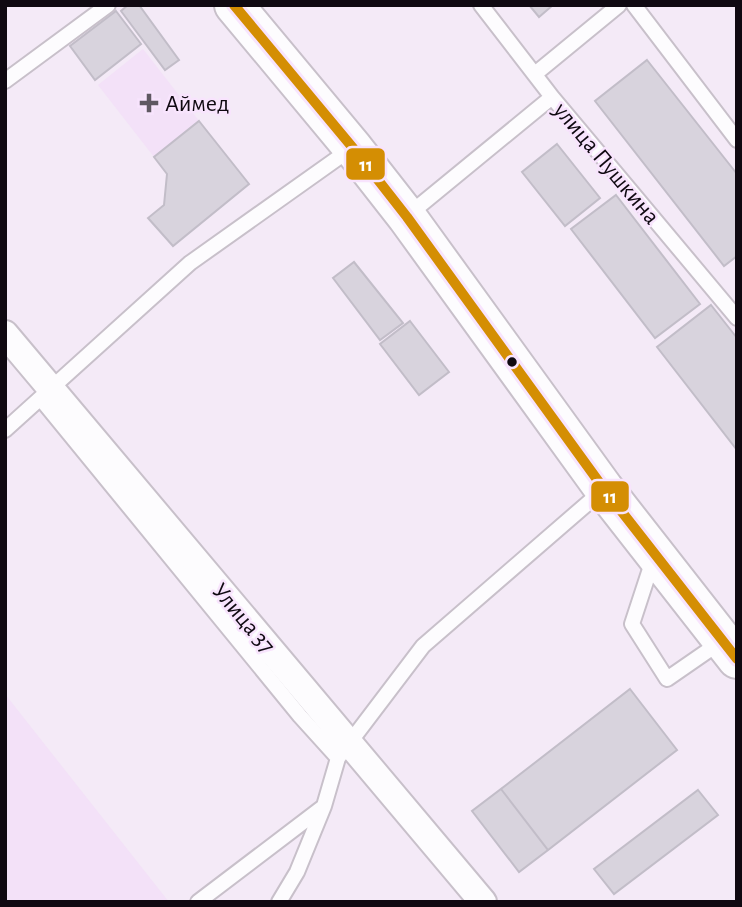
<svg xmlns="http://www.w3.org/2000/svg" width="742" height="907" font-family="'Alegreya Sans',sans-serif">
<rect width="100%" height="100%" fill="#f4eaf7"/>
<!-- built -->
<path fill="#f3e1f8" d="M143 49 199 121 154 157 98 85Z
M5 694 169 902H5Z"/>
<!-- building -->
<path fill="#d8d3dd" stroke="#c2bdc8" stroke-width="2" d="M128 5H139L179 60 165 70 121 11Z
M529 5H553L539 17Z
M116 11 141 44 95 80 70 46Z
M647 60 737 174V256L724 266 595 101Z
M199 121 249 184 173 246 148 218 164 205 167 174 154 157Z
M557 144 600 198 565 226 522 172Z
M616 195 700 304 655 338 571 229Z
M354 262 403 323 380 340 333 278Z
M711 305 737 338V450L657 347Z
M410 321 449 372 419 395 380 344Z
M630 689 677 750 548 850 501 789Z
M501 789 548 850 519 872 472 811Z
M698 790 718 815 614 894 594 869Z"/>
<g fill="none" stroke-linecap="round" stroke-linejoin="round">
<!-- service casing -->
<g stroke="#c8c0ca" stroke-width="18">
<path id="service" d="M481 5 552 97 737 318
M634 5 737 140
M535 74 619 5
M5 81 108 5
M407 216 552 97
M41 399 300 716 338 758
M5 430 190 263 352 148
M653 560 632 624 667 679 722 641
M198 902 323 807
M279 902 297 872 324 806 338 758 423 646 603 490"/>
</g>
<!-- minor casing -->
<g stroke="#c8c0ca" stroke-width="30">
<path id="minor" d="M5 334 483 902"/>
</g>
<!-- primary casing -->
<g stroke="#c8c0ca" stroke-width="42">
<path id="primary" d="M234 5 353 148 407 217 604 489 737 659"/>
</g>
<!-- service -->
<use href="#service" stroke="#fdfcfe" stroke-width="14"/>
<!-- minor -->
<use href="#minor" stroke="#fdfcfe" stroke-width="26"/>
<!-- primary -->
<use href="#primary" stroke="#fdfcfe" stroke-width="38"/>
<!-- bus-1 casing -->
<g stroke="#f8e4fd" stroke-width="16">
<path id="bus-1" d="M234 5 353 148 407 217 604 489 737 659"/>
</g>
<!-- bus-1 -->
<use href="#bus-1" stroke="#d48e03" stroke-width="10"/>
</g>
<!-- markers -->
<path fill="#5f5862" stroke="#f8e4fd" stroke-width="2.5" d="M145.5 92.5h7v7h7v7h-7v7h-7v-7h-7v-7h7z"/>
<circle fill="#0f0911" stroke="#f8e4fd" stroke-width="2.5" cx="512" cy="362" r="6"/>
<g text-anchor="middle" stroke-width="5" stroke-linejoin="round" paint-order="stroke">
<!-- poi labels -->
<g font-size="24" fill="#0f0911" stroke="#f8e4fd" text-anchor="start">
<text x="165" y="111">Аймед</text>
</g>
<!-- street labels -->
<g font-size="24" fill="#0f0911" stroke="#f8e4fd">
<text transform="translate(607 163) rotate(50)" y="8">улица Пушкина</text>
<text transform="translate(244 618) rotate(50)" y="8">Улица 37</text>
</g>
</g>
<g stroke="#f8e4fd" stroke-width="2.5">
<rect x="345" y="147" width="41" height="34" rx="7" fill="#d48e03"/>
<rect x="590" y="480" width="40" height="33" rx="7" fill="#d48e03"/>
</g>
<g font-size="19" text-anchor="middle" font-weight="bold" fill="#fff">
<text x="366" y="171">11</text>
<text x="610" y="503">11</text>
</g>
<!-- border -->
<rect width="742" height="907" fill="none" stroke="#0f0911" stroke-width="14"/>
</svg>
